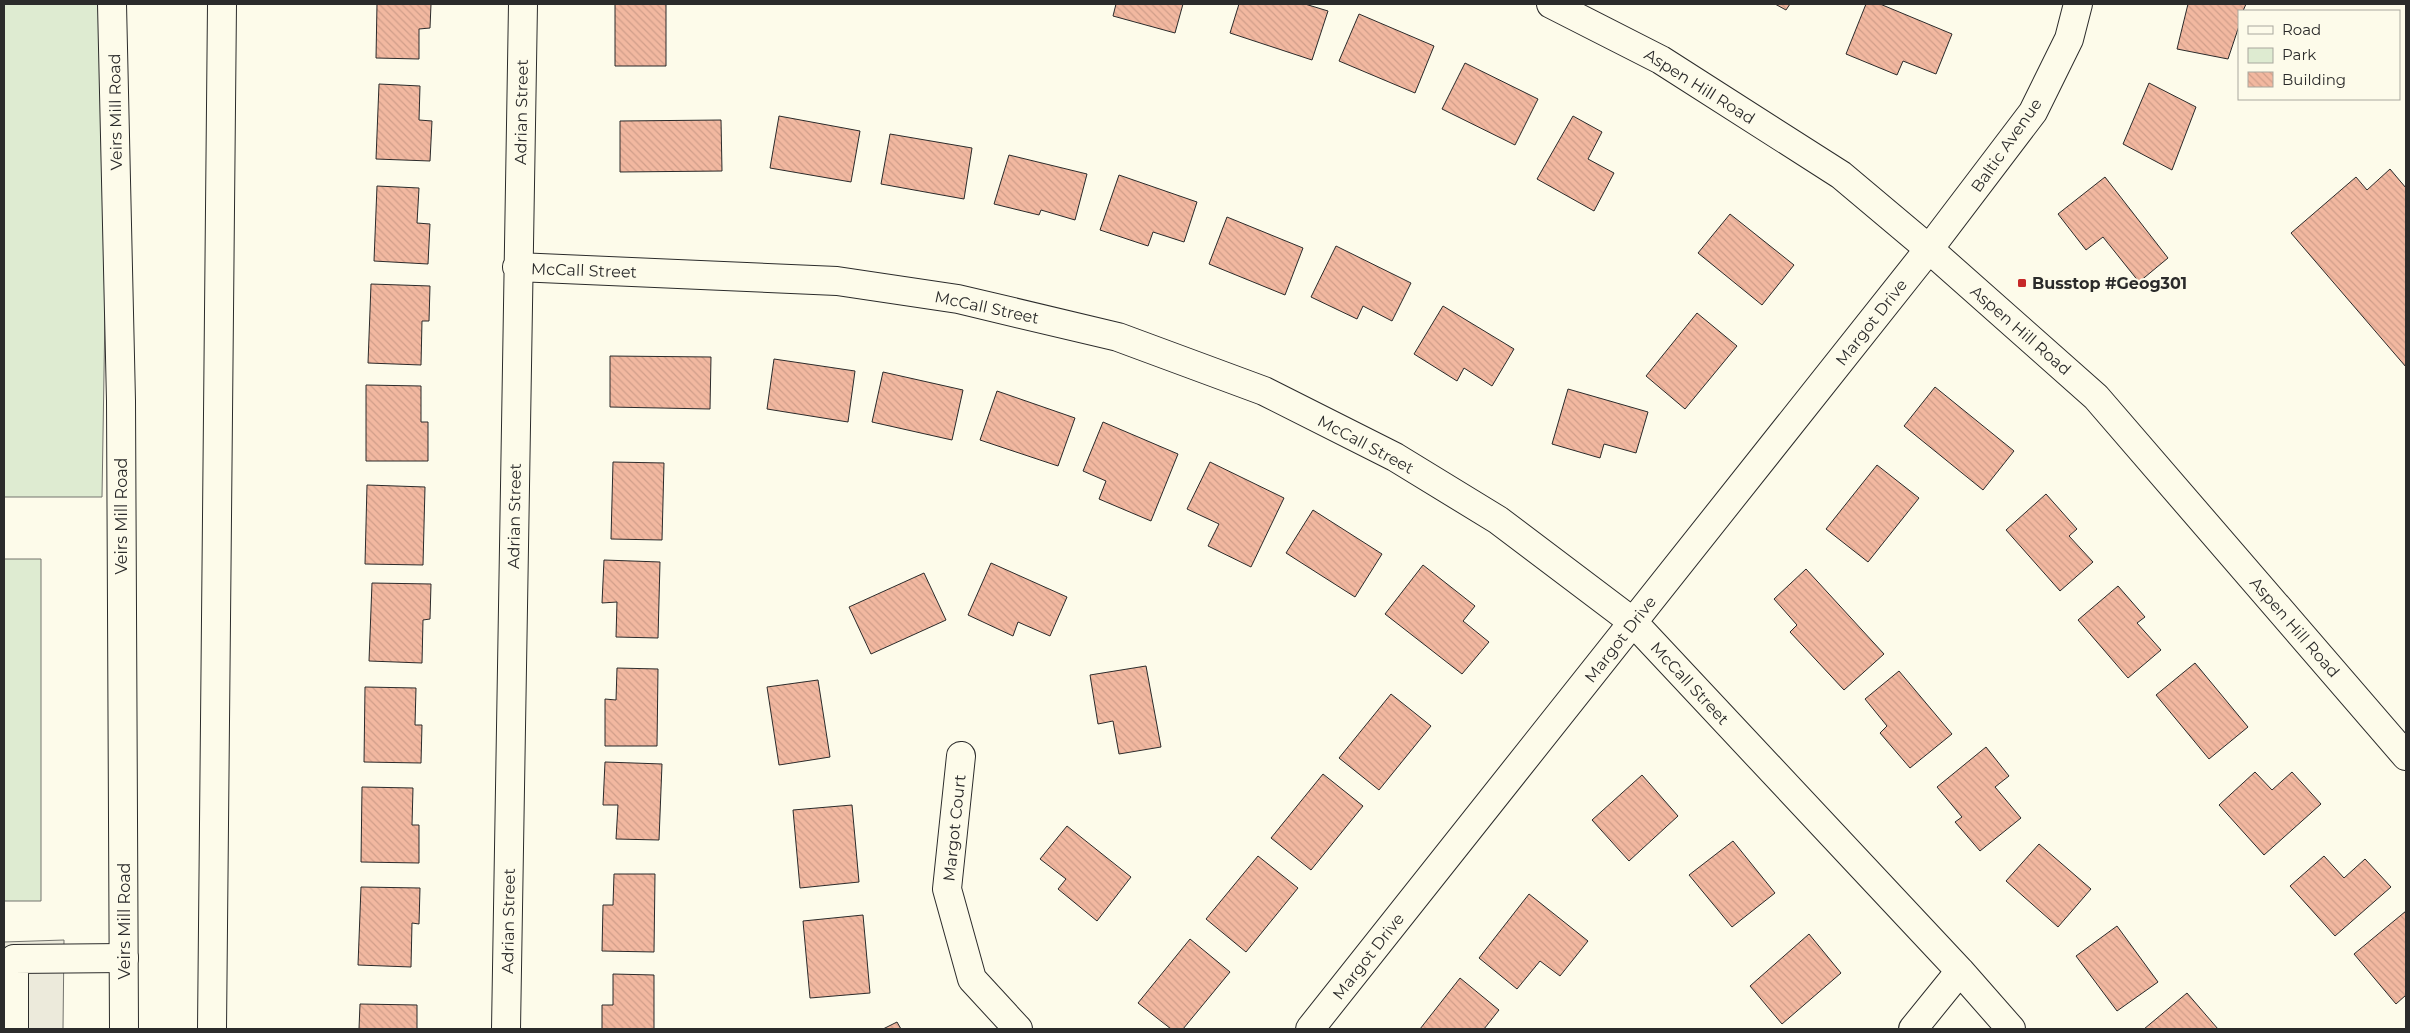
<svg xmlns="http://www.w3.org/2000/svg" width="2410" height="1033" font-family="Montserrat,sans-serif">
<defs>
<pattern id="building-back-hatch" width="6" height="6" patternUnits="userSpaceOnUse" patternTransform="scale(1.25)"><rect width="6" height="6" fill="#f2b8a0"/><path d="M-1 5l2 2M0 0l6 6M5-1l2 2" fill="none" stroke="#d09e8a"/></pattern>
</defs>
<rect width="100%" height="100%" fill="#fdfbea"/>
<!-- park -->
<path fill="#deebd1" stroke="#74746e" d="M4 4H110L102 497H4Z
M4 559H41V901H4Z"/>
<!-- parking -->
<path fill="#eceadb" stroke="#74746e" d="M64 940 63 1029H4V942Z"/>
<!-- building -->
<path fill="url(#building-back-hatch)" stroke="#2b2b2b" d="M377 4H431L430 28 419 29V59L376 58Z
M615 4H666V66H615Z
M1116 4H1183L1175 33 1113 16Z
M1239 4H1305L1328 11 1312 60 1230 33Z
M1775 4H1790L1786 10Z
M1866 4H1880L1952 34 1936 74 1903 61 1897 75 1846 54Z
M2188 4H2246L2243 11H2239V26L2228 59 2177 49Z
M1359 14 1434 46 1415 93 1339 61Z
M1465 63 1538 99 1515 145 1442 109Z
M2149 83 2196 107 2172 170 2123 144Z
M379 84 420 86 419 120 432 121 430 161 376 159Z
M779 116 860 131 851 182 770 168Z
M1573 116 1602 132 1588 159 1614 173 1594 211 1537 179Z
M721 120 722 171 620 172V121Z
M890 134 972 148 964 199 881 184Z
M1009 155 1087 174 1075 220 1041 210 1039 215 994 204Z
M2390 169 2406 188V367L2291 233 2356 177 2367 190Z
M1119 175 1197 202 1184 242 1153 232 1148 246 1100 230Z
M2105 177 2168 258 2139 282 2103 237 2086 250 2058 214Z
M377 186 419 188 417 223 430 224 428 264 374 261Z
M1730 214 1794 265 1762 305 1698 253Z
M1227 217 1303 248 1285 295 1209 264Z
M1336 246 1411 283 1392 321 1363 306 1357 319 1311 297Z
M371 284 430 286 429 321H422L421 365 368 363Z
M1443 306 1514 349 1492 386 1464 368 1457 381 1414 354Z
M1697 313 1737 346 1685 409 1646 376Z
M610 356 711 357 710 409 610 407Z
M774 359 855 371 848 422 767 409Z
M883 372 963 390 952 440 872 422Z
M366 385 421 386V422H428V461H366Z
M1935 387 2014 451 1983 490 1904 426Z
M1568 389 1648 412 1636 453 1604 444 1600 458 1552 444Z
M997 391 1075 418 1058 466 980 440Z
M1103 422 1178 454 1151 521 1099 499 1106 481 1083 471Z
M613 462 664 463 662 540 611 539Z
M1210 462 1284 498 1251 567 1208 546 1219 524 1187 509Z
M1877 465 1919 498 1868 562 1826 529Z
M367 485 425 487 423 565 365 564Z
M2046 494 2077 529 2069 536 2093 562 2060 591 2006 530Z
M1313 510 1382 554 1355 597 1286 553Z
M604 560 660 562 658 638 616 637 617 602 602 603Z
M991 563 1067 597 1050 636 1018 622 1013 636 968 615Z
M1423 565 1475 606 1463 621 1489 642 1462 674 1385 614Z
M1806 569 1884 654 1844 690 1790 632 1797 625 1774 599Z
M924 573 946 620 871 654 849 607Z
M372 583 431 584 430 619 423 620 422 663 369 661Z
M2118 586 2145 617 2137 623 2161 650 2128 678 2078 620Z
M2195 663 2248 727 2209 759 2156 695Z
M1146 666 1161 747 1119 754 1113 721 1098 724 1090 675Z
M617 668 658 669 657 746H605V699L616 700Z
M1899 671 1952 734 1910 768 1880 733 1887 726 1865 699Z
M818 680 830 757 779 765 767 687Z
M365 687 416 688 415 725H422L421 763 364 762Z
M1391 694 1431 726 1379 790 1339 758Z
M1986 747 2009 776 1995 787 2021 818 1980 851 1955 822 1962 817 1937 787Z
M605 762 662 764 659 840 616 839 618 805H603Z
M2255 772 2272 790 2292 772 2321 804 2264 855 2219 805Z
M1323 774 1363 806 1311 870 1271 838Z
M1642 775 1678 816 1629 861 1592 820Z
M362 787 413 788 412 825H419V863L361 862Z
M852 805 859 882 800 888 793 810Z
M1067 826 1131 877 1097 921 1058 889 1066 879 1040 859Z
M1733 841 1775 893 1732 927 1689 875Z
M2039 844 2091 889 2058 927 2006 881Z
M1258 856 1298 888 1246 952 1206 919Z
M2324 856 2344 878 2365 859 2391 887 2335 936 2290 886Z
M614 874H655L654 952 602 951 603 905H613Z
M361 887 420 888 419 924 412 923 411 967 358 965Z
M1529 894 1588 941 1560 976 1540 961 1517 989 1479 958Z
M2406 911V995L2396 1004 2354 954Z
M863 915 870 993 810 998 803 921Z
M2117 926 2158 982 2117 1011 2076 956Z
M1809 934 1841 973 1782 1024 1750 986Z
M1190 939 1230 972 1183 1029H1171L1138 1003Z
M613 974 654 975V1029H602V1005H613Z
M1460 978 1499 1010 1484 1029H1420Z
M2187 993 2218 1029H2144Z
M360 1004 417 1005V1029H359Z
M897 1022 901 1029H883Z"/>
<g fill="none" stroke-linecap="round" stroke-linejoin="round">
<!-- minor casing -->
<g stroke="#2b2b2b" stroke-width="30">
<path id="minor" d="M1551 4 1661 60 1841 175 1929 249 2096 397 2406 756
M517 267 837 281 958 299 1118 337 1264 391 1395 457 1498 520 1633 622 1960 971 2011 1029
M961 756 947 889 972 979 1018 1029
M14 1029V959L124 958
M506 1029 523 4
M1310 1029 1929 249 2033 112 2069 39 2078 4
M1913 1029 1960 971"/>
</g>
<!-- major casing -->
<g stroke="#2b2b2b" stroke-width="30">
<path id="major" d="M112 4 121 401 124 1029
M212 1029 222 4"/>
</g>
<!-- minor -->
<use href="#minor" stroke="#fdfbea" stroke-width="28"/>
<!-- major -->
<use href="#major" stroke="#fdfbea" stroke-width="28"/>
</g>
<!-- markers -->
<rect fill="#c62828" stroke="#fdfbea" stroke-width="2" x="2017" y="278" width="10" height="10" rx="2.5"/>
<g text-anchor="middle" stroke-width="4" stroke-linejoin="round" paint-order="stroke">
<!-- street labels -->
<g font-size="16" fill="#2b2b2b" stroke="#fdfbea">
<text transform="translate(1700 86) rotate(32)" y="6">Aspen Hill Road</text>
<text transform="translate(115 112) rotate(-91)" y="6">Veirs Mill Road</text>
<text transform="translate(521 112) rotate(-89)" y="6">Adrian Street</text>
<text transform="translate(2006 145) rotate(-55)" y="6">Baltic Avenue</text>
<text transform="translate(584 270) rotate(2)" y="6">McCall Street</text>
<text transform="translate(987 307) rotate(12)" y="6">McCall Street</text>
<text transform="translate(1871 322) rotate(-52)" y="6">Margot Drive</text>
<text transform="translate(2021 330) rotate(41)" y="6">Aspen Hill Road</text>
<text transform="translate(1366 444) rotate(28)" y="6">McCall Street</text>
<text transform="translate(121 516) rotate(-90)" y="6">Veirs Mill Road</text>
<text transform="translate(514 516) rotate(-89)" y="6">Adrian Street</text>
<text transform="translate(2295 627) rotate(49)" y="6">Aspen Hill Road</text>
<text transform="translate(1620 639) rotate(-52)" y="6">Margot Drive</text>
<text transform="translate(1690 683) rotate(47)" y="6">McCall Street</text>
<text transform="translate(954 828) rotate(-84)" y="6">Margot Court</text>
<text transform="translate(124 921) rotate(-90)" y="6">Veirs Mill Road</text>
<text transform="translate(508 921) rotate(-89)" y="6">Adrian Street</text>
<text transform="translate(1368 956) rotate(-52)" y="6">Margot Drive</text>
</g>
<!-- poi labels -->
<g font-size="16" font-weight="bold" fill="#2b2b2b" stroke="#fdfbea" text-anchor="start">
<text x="2032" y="289">Busstop #Geog301</text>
</g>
</g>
<!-- border -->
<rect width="2410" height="1033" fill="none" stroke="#2b2b2b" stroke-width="10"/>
<!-- legend -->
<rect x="2238" y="10" width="162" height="90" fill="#fdfbea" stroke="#a9a89e"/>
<rect x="2248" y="26" width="25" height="8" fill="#fdfbea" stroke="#a9a89e"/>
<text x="2282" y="35" font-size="15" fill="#2b2b2b">Road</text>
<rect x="2248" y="48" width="25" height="15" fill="#deebd1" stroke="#a9a89e"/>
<text x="2282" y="60" font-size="15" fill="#2b2b2b">Park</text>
<rect x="2248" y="72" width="25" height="15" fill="url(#building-back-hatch)" stroke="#a9a89e"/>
<text x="2282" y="85" font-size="15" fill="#2b2b2b">Building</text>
</svg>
